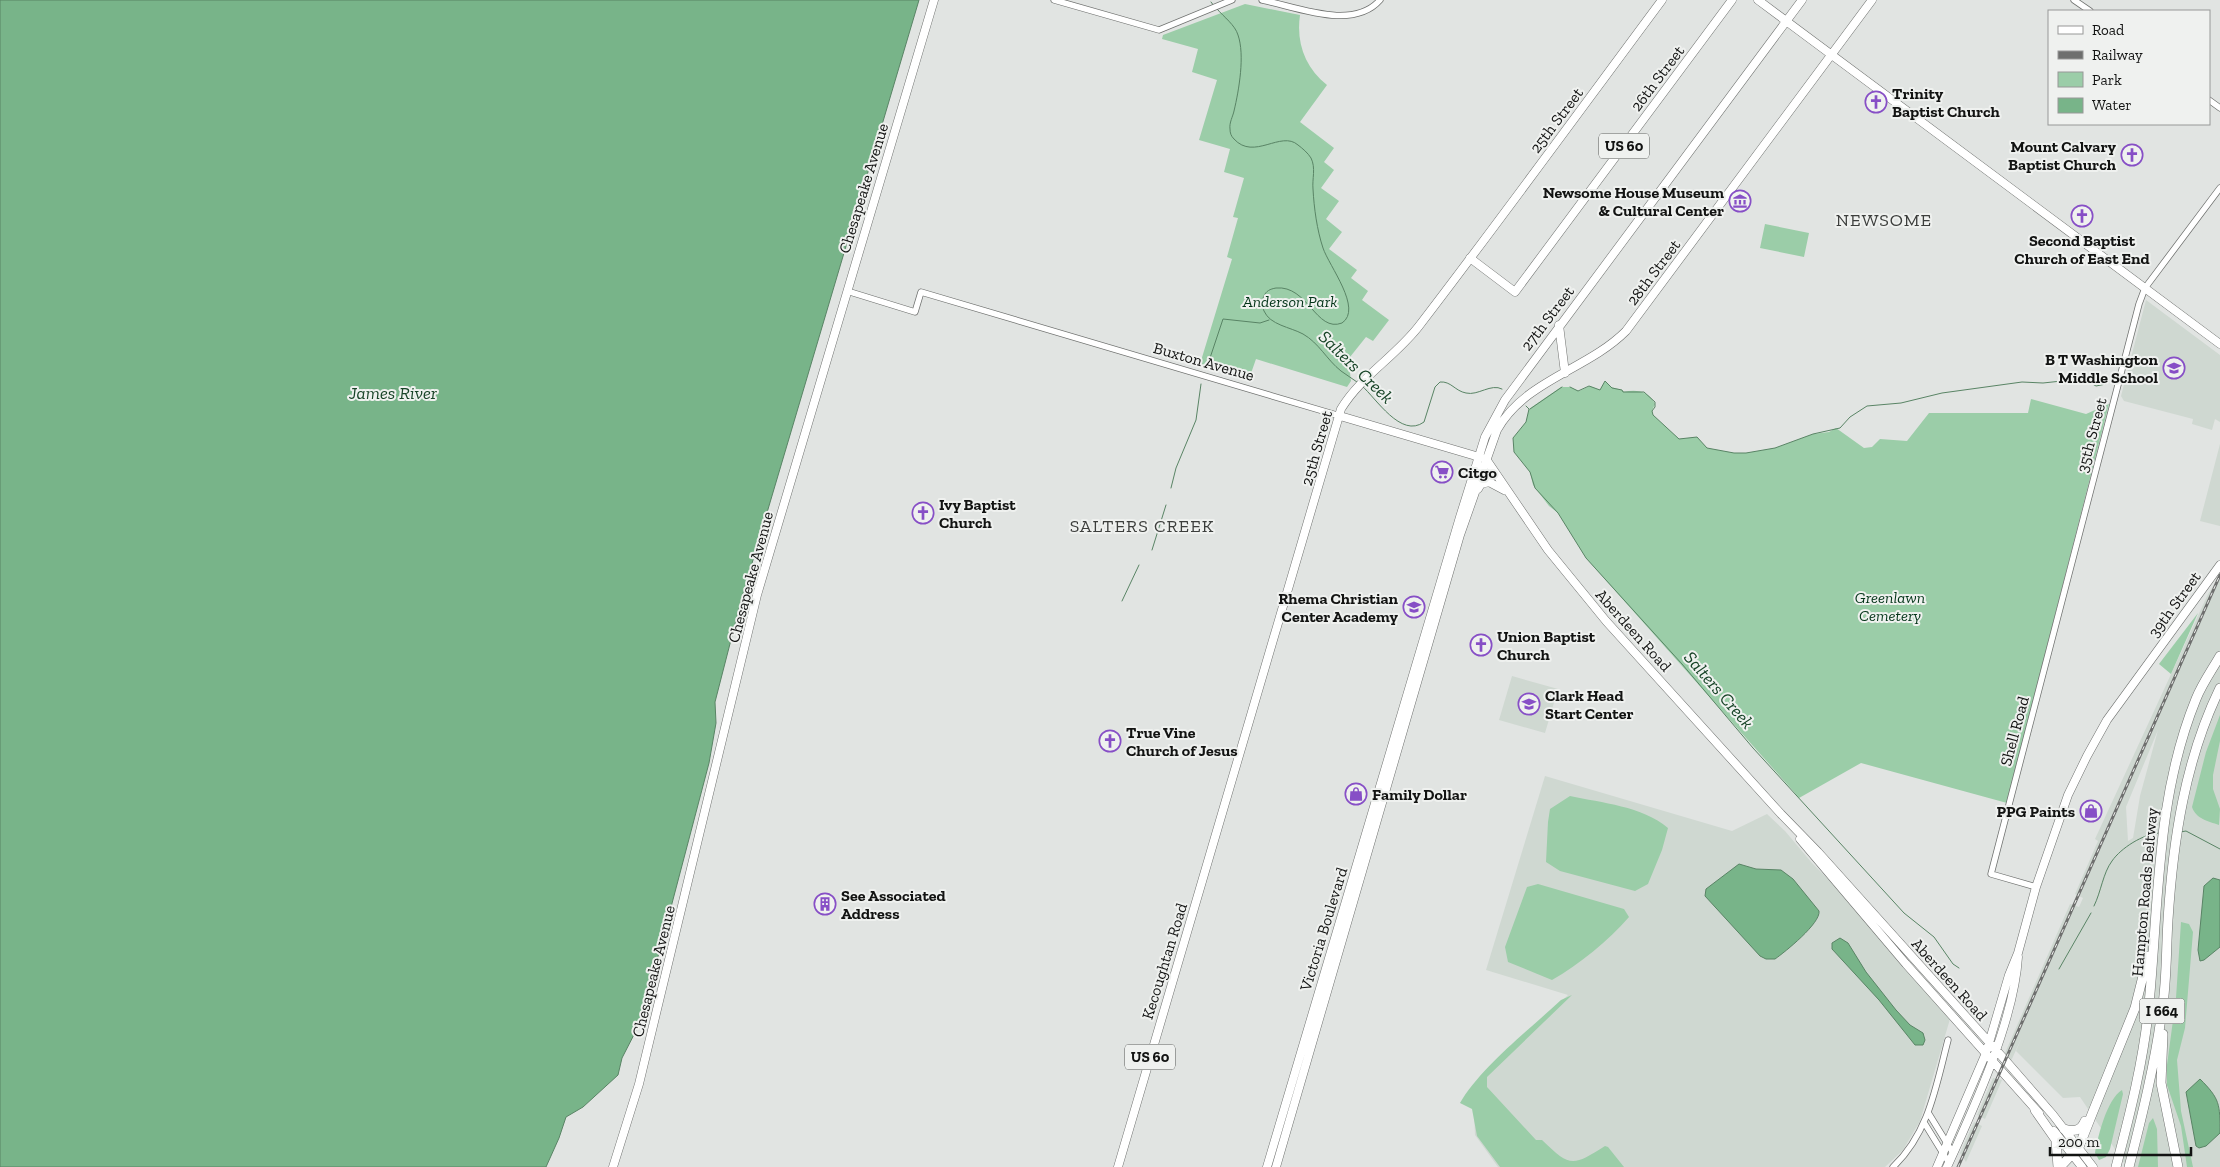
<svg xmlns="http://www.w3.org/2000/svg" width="2220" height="1167" font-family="'Zilla Slab',serif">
<rect width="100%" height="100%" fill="#e1e4e2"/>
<!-- built -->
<path fill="#cfd8d1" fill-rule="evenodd" d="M2146 300 2220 355V422L2215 419 2212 430 2192 424 2193 419 2124 401 2121 396Z
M2220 444V526L2200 521Z
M2220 577V1167H2127L2080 1097 2063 1098 2016 1051 2022 1037 2011 1061 2005 1053 2070 904 2079 907 2083 898 2075 894 2098 841 2095 839 2208 594ZM2158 730 2140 796 2133 838 2128 841 2126 807Z
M1512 676 1558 689 1545 733 1499 720Z
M1545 776 1732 831 1767 814 1785 831 1812 863 1841 892 1950 1019 1920 1121 1903 1150 1885 1167H1498L1475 1135 1473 1088 1568 995 1486 970Z
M1993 1078 2002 1080 1985 1119 1977 1115Z
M1974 1122 1982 1126 1966 1162 1960 1153Z"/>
<!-- green -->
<path fill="#9bcda8" d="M1245 4 1300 15C1296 43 1305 67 1327 85L1300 122 1334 148 1324 162 1334 170 1321 188 1339 201 1326 219 1342 232 1329 249 1357 270 1351 278 1368 291 1362 300 1389 320 1373 341 1366 337 1350 357 1355 364 1350 373 1351 381 1347 387 1256 359 1249 379 1200 364 1232 259 1227 257 1238 218 1233 217 1244 178 1224 172 1230 149 1199 140 1217 80 1192 72 1198 49 1162 39 1163 35Z
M1765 224 1809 233 1804 257 1760 248Z
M1605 381 1611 387 1622 390 1624 392C1636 389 1649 391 1655 404L1652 411 1653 415 1679 439 1697 437 1707 448 1734 453H1746L1775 448 1813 434 1829 432 1836 428 1864 448 1872 447 1880 439 1907 441 1929 413H2028L2031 399 2086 414 2109 404 2007 803 1861 763 1799 798 1794 792 1586 558 1558 513 1549 506 1533 485 1530 472 1514 452 1513 438 1526 422 1529 409 1561 387H1570L1579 391 1590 386 1600 390Z
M2198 613 2171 674 2159 664Z
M2220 715V741L2213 775V789L2220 809 2219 825C2208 821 2196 819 2192 807L2206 752Z
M1570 796C1602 803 1642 806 1668 828L1662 850 1648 884 1635 891 1560 871 1546 862 1548 822 1550 809Z
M1538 884 1624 909 1629 917C1608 941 1580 964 1552 980L1508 962 1505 947 1527 887Z
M2181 922 2189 924 2193 932 2185 1028 2177 1060 2181 1111 2193 1167H2187L2181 1126 2167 1085V1065L2176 998Z
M1572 995 1487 1077V1087L1536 1140H1542C1570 1167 1572 1167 1605 1146L1608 1147 1624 1167H1500L1477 1136 1472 1109 1460 1103C1481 1067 1530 1029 1561 1000Z
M2122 1090 2123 1094 2110 1149 2106 1157 2099 1160 2095 1153C2098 1136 2107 1099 2122 1090Z
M2153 1118 2157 1129 2158 1167H2138L2149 1123Z"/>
<!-- water -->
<path fill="#78b489" stroke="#598465" d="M0 0H919L742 597 715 702 716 723 709 763 641 1021 622 1058 618 1075 583 1107 566 1117 559 1138 546 1167H0Z
M1739 864 1756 869 1781 870 1793 879 1819 911C1821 923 1785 952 1775 959H1766L1760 956 1705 896 1706 889Z
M2213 878 2220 880V947L2204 960 2200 961 2198 950 2204 886Z
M1840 938 1848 943 1866 972 1896 1010 1910 1025 1923 1033 1925 1040 1923 1045H1915L1879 1000 1832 949V943Z
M2200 1079C2220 1099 2220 1104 2220 1133L2206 1146 2199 1148 2196 1146 2186 1092Z"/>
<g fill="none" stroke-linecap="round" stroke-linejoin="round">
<!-- stream -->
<path stroke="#598465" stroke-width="1" d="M1211 2 1214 6
M1217 9C1224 17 1235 25 1238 35 1245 55 1239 90 1234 111 1233 116 1229 123 1230 129 1230 133 1231 136 1234 139 1254 161 1281 130 1298 145 1302 148 1308 153 1311 158 1316 168 1312 179 1313 189 1314 208 1317 230 1323 248 1329 266 1363 309 1342 323 1316 333 1308 285 1276 288 1270 289 1266 291 1264 296 1261 301 1262 306 1264 311 1270 325 1290 327 1303 334 1319 343 1327 360 1341 371 1346 375 1352 378 1357 382
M1207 367 1223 319 1260 323 1269 320
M1362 386C1376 398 1401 439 1424 422L1435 387 1440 382C1451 381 1455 391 1466 393 1478 396 1491 383 1502 389
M1570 387 1578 391 1589 386 1600 390 1605 381 1612 388 1622 390 1623 392H1644L1655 402V407L1652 411 1653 415 1679 439 1697 437 1707 448 1734 453H1746L1775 448 1813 434 1840 428 1850 417 1867 406 1901 403 1942 393 2022 382 2043 383 2071 380 2089 382 2096 386 2106 384
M1526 406 1529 409 1526 422 1513 438 1514 452 1530 472 1535 488 1558 513 1586 558 1682 664 1753 748 1904 913 1934 937 1953 964 1959 968
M1530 409 1562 387
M1171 488 1176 468 1196 420 1201 384
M1152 550 1166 505
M1122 601 1139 565
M2180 832 2186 831 2220 849
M2094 906C2101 892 2103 873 2112 861 2121 848 2143 834 2159 833
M2059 969 2091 913"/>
<!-- minor casing -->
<g stroke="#6f716f" stroke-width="7">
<path id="minor" d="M1054 0 1159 30 1232 0
M1262 0C1297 7 1353 31 1380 0
M2074 0 2090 11
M2209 100 2220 108
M847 291 915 312 921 292 1340 416
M2036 887 1991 874 2139 304 2145 288 2220 188
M1929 1114 1953 1153
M1925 1124 1949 1163
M1893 1167C1929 1133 1936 1086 1948 1040"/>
</g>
<!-- major casing -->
<g stroke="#6f716f" stroke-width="9">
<path id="major" d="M1758 0 2220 344
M1470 258 1515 292 1732 0
M1559 325 1565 373
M1340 416 1486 459 1548 550 1606 621 1781 814 1818 852 2006 1061 2053 1115 2093 1167
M1478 489 1481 484 1489 482 1504 490
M1800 839 1906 964 2039 1113
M2054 1131 2082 1167
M613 1167 639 1084 757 595 934 0
M1118 1167 1341 409C1361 376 1395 357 1419 326 1501 219 1581 109 1662 0
M1267 1167 1460 517 1485 437 1505 400 1802 0
M1276 1167 1460 535 1497 430C1525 380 1587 370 1626 331L1872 0
M1937 1167 1986 1053 2009 975 2018 953 2036 887 2068 795 2087 756 2107 720 2220 565
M1947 1167C1974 1108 2014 1021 2018 957"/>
</g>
<!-- highway casing -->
<g stroke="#6f716f" stroke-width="10">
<path id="highway" d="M2163 1034 2161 1083 2178 1167
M2035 1110 2056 1140 2058 1167
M2064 1129C2074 1132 2081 1131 2085 1121
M2060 1167 2079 1147 2092 1114 2135 1008 2148 956
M2116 1167C2130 1114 2144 1059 2149 1004 2159 901 2156 797 2196 699 2202 684 2212 670 2220 656
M2129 1167C2142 1116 2155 1064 2162 1011 2167 981 2166 950 2168 920 2173 840 2185 760 2220 688"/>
</g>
<!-- minor -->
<use href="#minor" stroke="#fff" stroke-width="5.5"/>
<!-- major -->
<use href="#major" stroke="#fff" stroke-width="8"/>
<!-- highway -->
<use href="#highway" stroke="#fff" stroke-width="9"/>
<!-- rail casing -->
<g stroke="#6e6f6e" stroke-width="3">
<path id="rail" d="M1958 1167 2220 575"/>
</g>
<!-- rail -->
<use href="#rail" stroke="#eff1ef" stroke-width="1" stroke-dasharray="4" stroke-linecap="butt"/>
</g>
<!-- icons -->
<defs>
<g id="church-ring" transform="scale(1.125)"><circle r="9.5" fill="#eff1ef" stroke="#874fc6" stroke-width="1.5"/><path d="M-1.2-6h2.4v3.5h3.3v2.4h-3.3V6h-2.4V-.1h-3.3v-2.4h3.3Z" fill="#874fc6"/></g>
<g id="museum-ring" transform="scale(1.125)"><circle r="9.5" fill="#eff1ef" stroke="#874fc6" stroke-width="1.5"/><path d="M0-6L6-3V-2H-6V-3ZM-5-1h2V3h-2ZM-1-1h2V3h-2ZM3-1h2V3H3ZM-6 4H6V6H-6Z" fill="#874fc6"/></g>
<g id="school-ring" transform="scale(1.125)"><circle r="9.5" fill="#eff1ef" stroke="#874fc6" stroke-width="1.5"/><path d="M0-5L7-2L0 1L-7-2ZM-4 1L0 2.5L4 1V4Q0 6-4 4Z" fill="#874fc6"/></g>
<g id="supermarket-ring" transform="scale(1.125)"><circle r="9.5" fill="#eff1ef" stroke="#874fc6" stroke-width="1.5"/><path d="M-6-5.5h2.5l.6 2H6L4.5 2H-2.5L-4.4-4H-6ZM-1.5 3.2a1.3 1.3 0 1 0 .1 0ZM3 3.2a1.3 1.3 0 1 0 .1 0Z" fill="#874fc6"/></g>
<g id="shop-ring" transform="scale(1.125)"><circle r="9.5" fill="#eff1ef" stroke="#874fc6" stroke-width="1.5"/><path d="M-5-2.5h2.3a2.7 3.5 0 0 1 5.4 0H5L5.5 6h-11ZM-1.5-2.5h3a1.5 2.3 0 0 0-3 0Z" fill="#874fc6"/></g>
<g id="building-ring" transform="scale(1.125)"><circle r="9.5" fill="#eff1ef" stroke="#874fc6" stroke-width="1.5"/><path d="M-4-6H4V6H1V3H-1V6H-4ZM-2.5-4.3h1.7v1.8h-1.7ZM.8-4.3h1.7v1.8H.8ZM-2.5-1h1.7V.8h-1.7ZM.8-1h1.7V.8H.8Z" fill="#874fc6"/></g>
</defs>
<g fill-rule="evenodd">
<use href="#church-ring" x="1876" y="102"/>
<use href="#church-ring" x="2132" y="155"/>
<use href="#museum-ring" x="1740" y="201"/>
<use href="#church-ring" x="2082" y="216"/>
<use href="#school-ring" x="2174" y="368"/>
<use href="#supermarket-ring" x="1442" y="472"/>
<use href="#church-ring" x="923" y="513"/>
<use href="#school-ring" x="1414" y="607"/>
<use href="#church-ring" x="1481" y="645"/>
<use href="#school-ring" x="1529" y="704"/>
<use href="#church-ring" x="1110" y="741"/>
<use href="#shop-ring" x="1356" y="794"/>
<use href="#shop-ring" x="2091" y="811"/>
<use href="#building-ring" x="825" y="904"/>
</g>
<g text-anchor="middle" stroke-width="4" stroke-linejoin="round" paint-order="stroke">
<!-- shield labels -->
<g fill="#eff1ef" stroke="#545654" stroke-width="1">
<rect x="1599" y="133.5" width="50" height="25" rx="4"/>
<rect x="2139.5" y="998.5" width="45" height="25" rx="4"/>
<rect x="1125" y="1044.5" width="50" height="25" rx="4"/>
</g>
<g font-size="15" font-weight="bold" fill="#121312">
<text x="1624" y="151">US 60</text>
<text x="2162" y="1016">I 664</text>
<text x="1150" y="1062">US 60</text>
</g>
<!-- street labels -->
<g font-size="16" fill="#121312" stroke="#eff1ef">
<text transform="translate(1657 78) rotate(-53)" y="6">26th Street</text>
<text transform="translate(1556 120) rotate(-53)" y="6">25th Street</text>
<text transform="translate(863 188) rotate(-73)" y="6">Chesapeake Avenue</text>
<text transform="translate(1653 272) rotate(-53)" y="6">28th Street</text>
<text transform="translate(1547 318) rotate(-53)" y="6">27th Street</text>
<text transform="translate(1204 361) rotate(16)" y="6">Buxton Avenue</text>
<text transform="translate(2091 435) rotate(-75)" y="6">35th Street</text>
<text transform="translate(1316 448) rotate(-74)" y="6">25th Street</text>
<text transform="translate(750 577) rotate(-75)" y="6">Chesapeake Avenue</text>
<text transform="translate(2174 604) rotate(-54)" y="6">39th Street</text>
<text transform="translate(1634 630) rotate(48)" y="6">Aberdeen Road</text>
<text transform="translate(2014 731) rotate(-75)" y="6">Shell Road</text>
<text transform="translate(2144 892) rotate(-85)" y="6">Hampton Roads Beltway</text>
<text transform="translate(1323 929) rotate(-73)" y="6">Victoria Boulevard</text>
<text transform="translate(1164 961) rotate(-73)" y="6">Kecoughtan Road</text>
<text transform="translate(653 971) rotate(-76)" y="6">Chesapeake Avenue</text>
<text transform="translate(1950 979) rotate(48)" y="6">Aberdeen Road</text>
</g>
<!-- poi labels -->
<g font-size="16" font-weight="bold" fill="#121312" stroke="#eff1ef" text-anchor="start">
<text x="1892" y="99">Trinity<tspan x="1892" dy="18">Baptist Church</tspan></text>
<text x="2116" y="152" text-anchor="end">Mount Calvary<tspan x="2116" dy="18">Baptist Church</tspan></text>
<text x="1724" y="198" text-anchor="end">Newsome House Museum<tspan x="1724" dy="18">&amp; Cultural Center</tspan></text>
<text x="2082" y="246" text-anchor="middle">Second Baptist<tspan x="2082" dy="18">Church of East End</tspan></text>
<text x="2158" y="365" text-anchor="end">B T Washington<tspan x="2158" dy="18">Middle School</tspan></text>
<text x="1458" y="478">Citgo</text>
<text x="939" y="510">Ivy Baptist<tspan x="939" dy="18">Church</tspan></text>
<text x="1398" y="604" text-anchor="end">Rhema Christian<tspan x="1398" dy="18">Center Academy</tspan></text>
<text x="1497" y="642">Union Baptist<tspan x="1497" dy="18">Church</tspan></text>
<text x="1545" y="701">Clark Head<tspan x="1545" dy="18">Start Center</tspan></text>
<text x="1126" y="738">True Vine<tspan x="1126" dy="18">Church of Jesus</tspan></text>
<text x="1372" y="800">Family Dollar</text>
<text x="2075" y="817" text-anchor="end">PPG Paints</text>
<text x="841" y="901">See Associated<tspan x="841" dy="18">Address</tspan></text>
</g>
<!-- park labels -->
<g font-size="16" font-style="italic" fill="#033418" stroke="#eff1ef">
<text x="1290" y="307">Anderson Park</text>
<text x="1890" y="603">Greenlawn<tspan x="1890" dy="18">Cemetery</tspan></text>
</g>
<!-- neighbourhood labels -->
<g font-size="18" letter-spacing="1" fill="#3c3e3c" stroke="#eff1ef">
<text x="1884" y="226">NEWSOME</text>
<text x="1142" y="532">SALTERS CREEK</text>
</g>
<!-- water labels -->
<g font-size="18" font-style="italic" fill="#174427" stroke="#eff1ef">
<text transform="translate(1356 367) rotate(44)" y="6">Salters Creek</text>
<text x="393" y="399">James River</text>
<text transform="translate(1719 690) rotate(49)" y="6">Salters Creek</text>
</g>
</g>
<!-- legend -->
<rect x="2048" y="10" width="162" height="115" fill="#eff1ef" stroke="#979897"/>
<rect x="2058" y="26" width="25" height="8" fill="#ffffff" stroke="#979897"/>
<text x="2092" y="35" font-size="15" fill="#121312">Road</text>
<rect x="2058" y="51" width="25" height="8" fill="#6e6f6e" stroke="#979897"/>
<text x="2092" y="60" font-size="15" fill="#121312">Railway</text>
<rect x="2058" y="72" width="25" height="15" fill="#9bcda8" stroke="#979897"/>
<text x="2092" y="85" font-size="15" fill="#121312">Park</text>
<rect x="2058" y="98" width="25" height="15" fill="#78b489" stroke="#979897"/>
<text x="2092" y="110" font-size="15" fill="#121312">Water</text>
<!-- scale -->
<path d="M2050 1147v8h141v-8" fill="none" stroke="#121312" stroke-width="2.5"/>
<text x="2058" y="1147" font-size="15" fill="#121312" stroke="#eff1ef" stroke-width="4" paint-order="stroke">200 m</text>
</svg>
